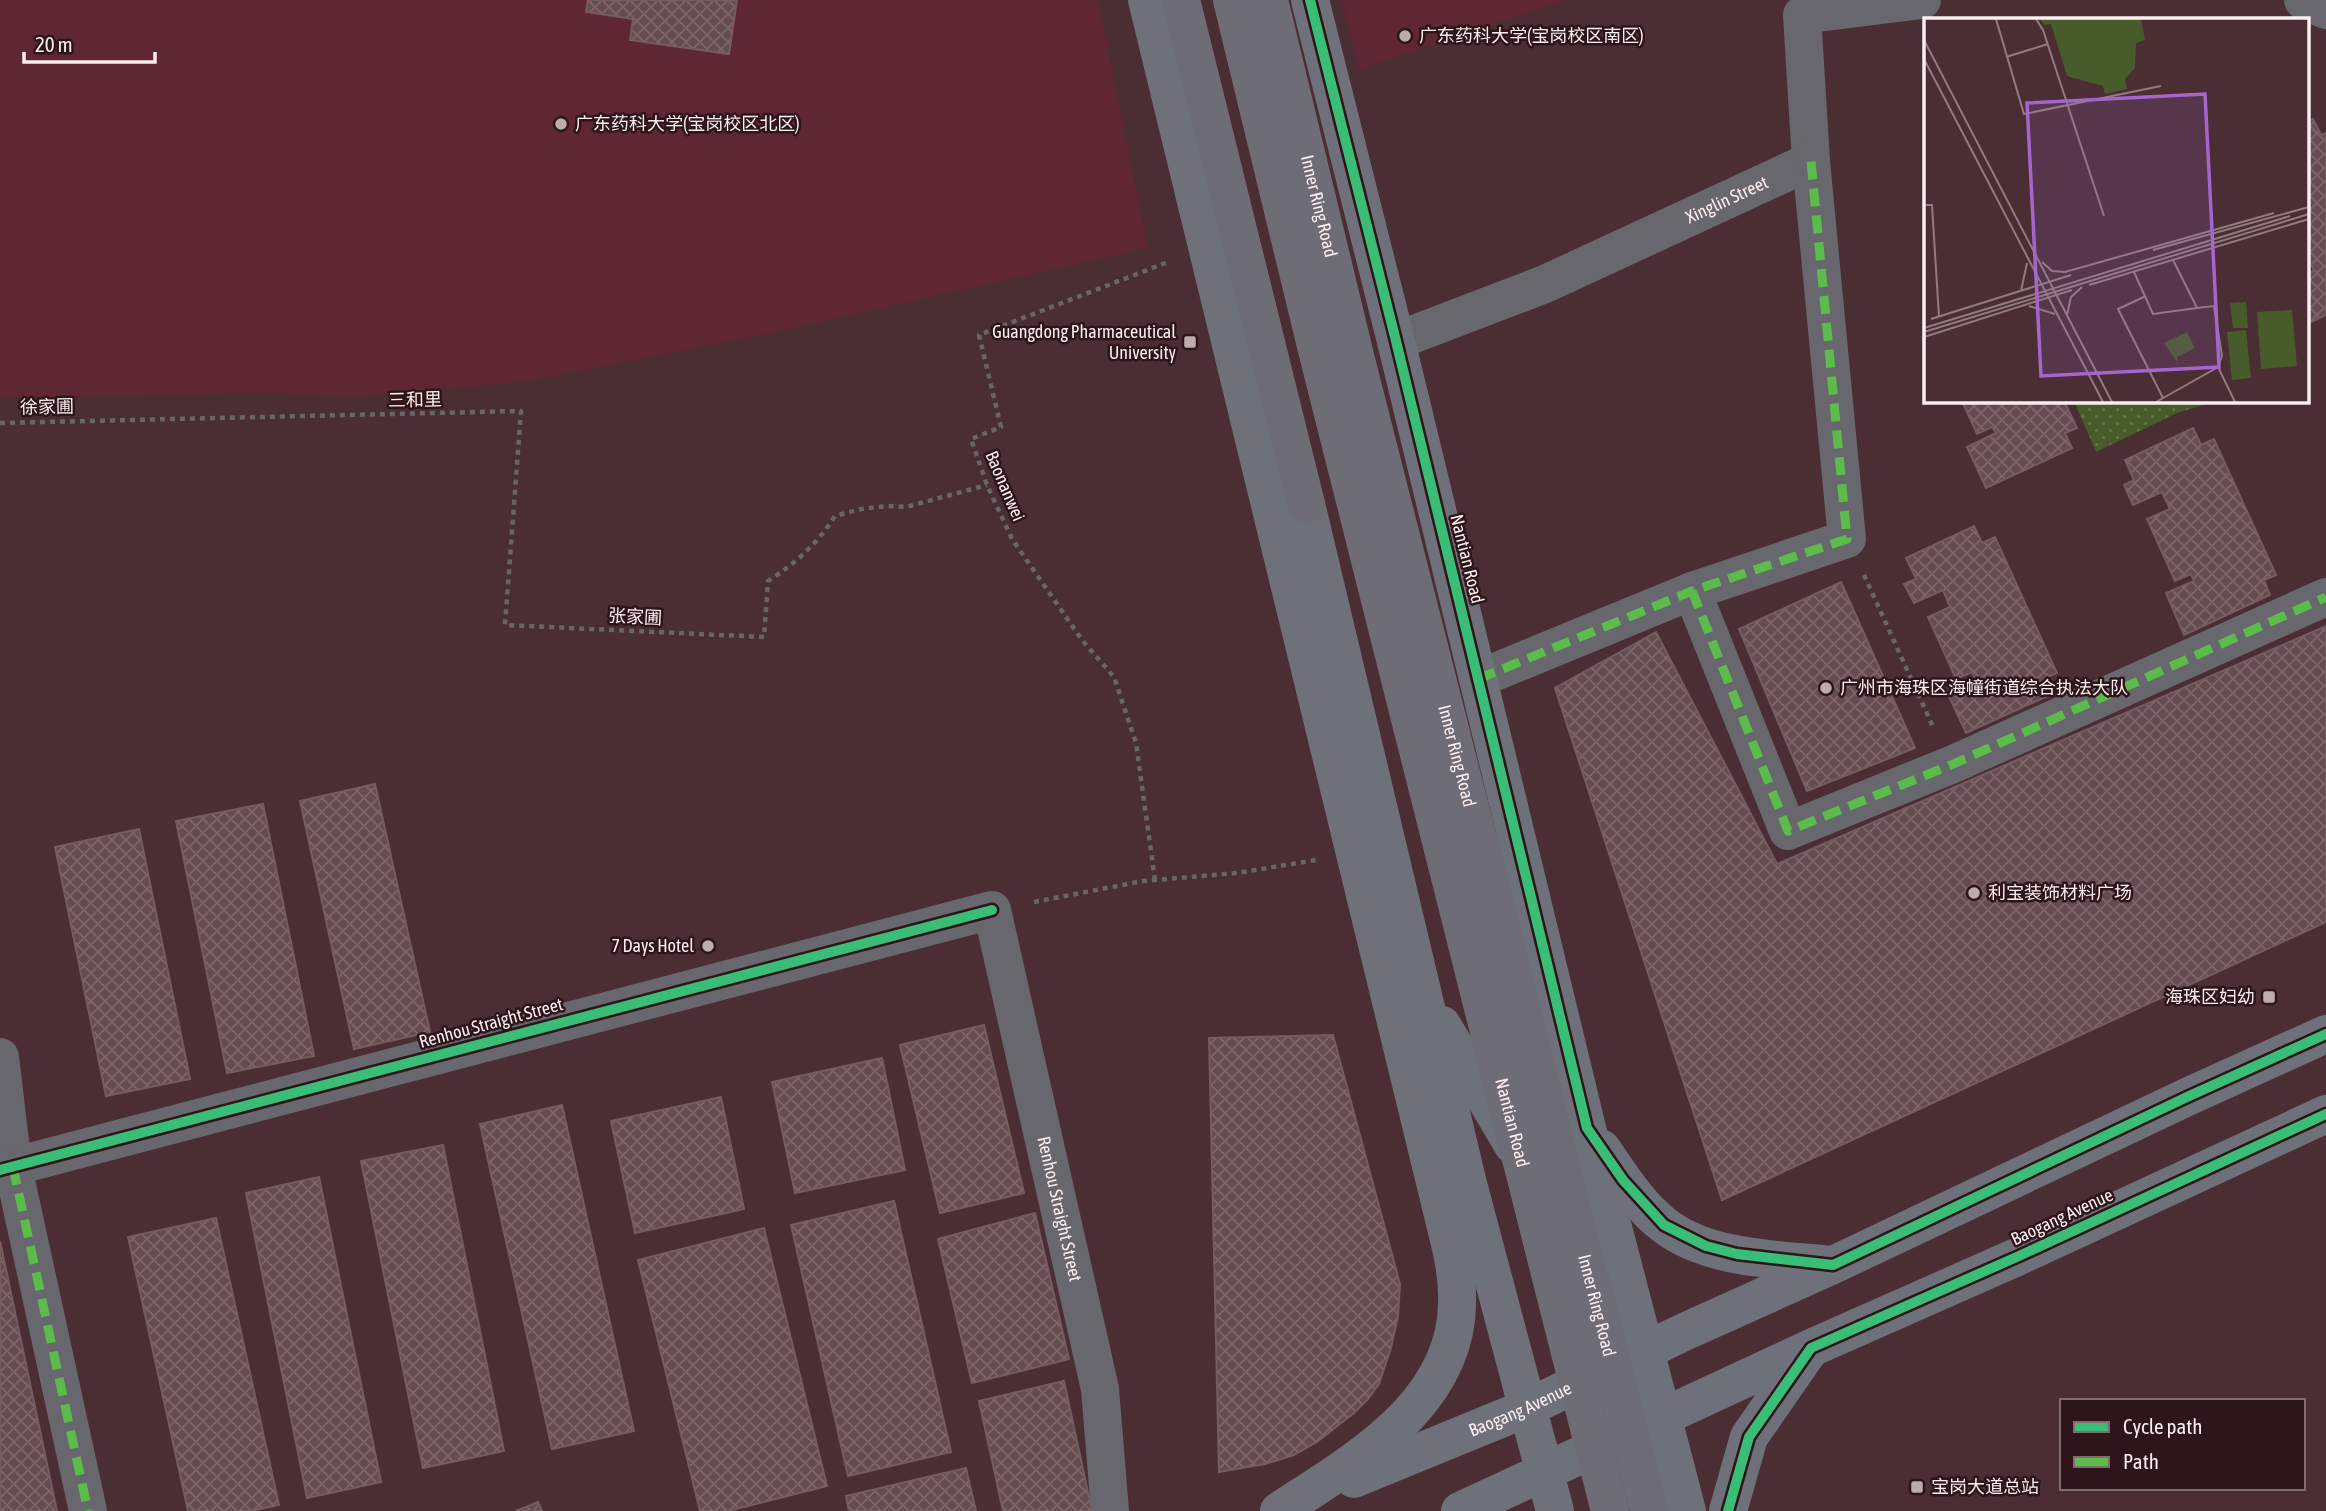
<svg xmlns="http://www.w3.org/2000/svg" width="2326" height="1511" font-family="'Asap Condensed','Noto Sans SC',sans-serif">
<defs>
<pattern id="grass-dots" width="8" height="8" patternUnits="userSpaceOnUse" patternTransform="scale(1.75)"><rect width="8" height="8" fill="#485b2a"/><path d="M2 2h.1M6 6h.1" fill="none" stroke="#637349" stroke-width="1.8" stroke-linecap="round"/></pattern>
<pattern id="building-cross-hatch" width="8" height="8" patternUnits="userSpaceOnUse" patternTransform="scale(1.75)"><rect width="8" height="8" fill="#664b50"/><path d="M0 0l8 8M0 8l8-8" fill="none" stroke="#7d656a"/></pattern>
</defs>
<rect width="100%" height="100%" fill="#4a2e34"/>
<!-- built -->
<path fill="#5f2733" d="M0 0H1098L1148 248 767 334 529 381 353 397 273 393 0 398Z
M1342 0H1565L1359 70Z"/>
<!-- grass -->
<path fill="url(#grass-dots)" d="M2074 401H2216L2177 413 2096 452Z"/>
<!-- building -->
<path fill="url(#building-cross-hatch)" stroke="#745c61" stroke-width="2" d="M588 0H737L729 54 630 40 633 19 586 12Z
M2313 119 2321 135 2326 133V315L2307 324V274L2314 271 2311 264 2307 266V122Z
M1962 401H2064L2077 428 2065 433 2072 448 1986 488 1967 447 1996 433 1992 427 1977 434Z
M2193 428 2201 445 2214 439 2276 575 2264 580 2270 595 2184 635 2166 593 2194 581 2191 574 2175 581 2147 519 2170 509 2162 492 2133 505 2124 485 2134 480 2125 460Z
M1974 526 1982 543 1995 537 2057 673 2045 678 2052 694 1966 733 1947 692 1975 679 1972 672 1956 679 1928 617 1950 607 1943 590 1914 603 1904 584 1916 579 1906 558Z
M1841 582 1915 748 1807 791 1739 629Z
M2326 626V922L1722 1200 1555 688 1656 632 1777 864Z
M375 784 430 1032 354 1049 300 801Z
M263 804 314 1056 227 1073 176 821Z
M139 829 190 1079 106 1096 55 847Z
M984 1025 1024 1193 940 1213 900 1045Z
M1333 1035 1400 1284 1398 1316 1391 1348 1379 1384 1368 1399 1354 1413 1317 1442 1294 1455 1265 1464 1219 1472 1209 1038Z
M882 1058 905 1170 795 1193 772 1082Z
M721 1097 744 1209 635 1233 611 1121Z
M562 1105 634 1431 552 1449 480 1124Z
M443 1145 504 1451 423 1468 361 1161Z
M319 1177 381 1482 307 1498 246 1193Z
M894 1201 951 1452 848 1476 791 1225Z
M1035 1213 1069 1359 972 1383 938 1239Z
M216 1218 279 1505 251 1511H188L128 1237Z
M764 1228 827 1486 728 1511H700L638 1260Z
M0 1241 57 1511H0Z
M1064 1381 1092 1511H1003L979 1401Z
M966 1468 976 1511H849L846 1496Z
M538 1502 542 1511H516Z"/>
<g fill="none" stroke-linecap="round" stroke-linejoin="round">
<!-- path -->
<path stroke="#696468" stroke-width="4.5" stroke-dasharray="5 5" stroke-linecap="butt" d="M0 423 521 411 505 625 764 637 768 581C796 563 817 544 835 516L861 509 888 506 906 507 987 485
M1864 575 1934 729
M1155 880 1136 743 1114 677 1082 640 1012 539 987 485 971 439 1001 427 979 335 1168 262
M1034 902 1143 881 1237 873 1316 860"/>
<!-- minor -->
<g stroke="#67676d" stroke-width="38">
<path d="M2303 0 2326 10"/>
<path id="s1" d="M1396 341 1545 284 1811 161 1802 15 1922 0"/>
<path d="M1692 591 1788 831 1951 765 2326 597"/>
<path d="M1478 679 1692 591 1847 539 1811 161"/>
<path d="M0 1057 13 1167 88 1511"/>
<path id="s2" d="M0 1170 992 910 1100 1389 1110 1511"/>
</g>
<!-- major -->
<g stroke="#6e7179" stroke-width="38">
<path d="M1147 0 1445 1223C1451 1247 1457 1271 1457 1296 1461 1403 1355 1461 1279 1511"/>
<path d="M1310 0 1396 341 1587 1128 1687 1511"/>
<path d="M1306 504 1468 1184 1555 1511"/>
<path d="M1442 1025 1513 1145"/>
<path d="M1602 1149C1620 1175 1638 1205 1664 1225 1709 1260 1777 1259 1831 1265"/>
<path id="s3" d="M1354 1479 1527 1408 1684 1332 1833 1265 2187 1097 2326 1034"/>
<path d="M1460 1511 1811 1348 2019 1256 2326 1114"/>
<path d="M1728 1511 1749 1437 1808 1352"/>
</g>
<!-- highway -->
<path stroke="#6e6c75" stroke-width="38" d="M1181 0 1306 504"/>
<!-- highway-bridge -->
<g stroke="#6e6c75" stroke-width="38">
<path id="s4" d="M1232 0 1318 354 1610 1511"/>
<path id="s5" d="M1269 0 1355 356 1649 1511"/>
</g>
<!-- quiet -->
<path stroke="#5cbc4b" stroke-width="9" stroke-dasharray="18 9" stroke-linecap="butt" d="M1692 591 1788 831 1951 765 2326 597
M1478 679 1692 591 1847 539 1811 161
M13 1167 88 1511"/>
<!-- cycleway casing -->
<g stroke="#2d1519" stroke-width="15">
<path id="cycleway" d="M1310 0 1396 341 1587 1128 1623 1180 1664 1225 1706 1246 1737 1254 1833 1265 2187 1097 2326 1034
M0 1170 992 910
M1728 1511 1749 1437 1811 1348 2019 1256 2326 1114"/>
</g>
<!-- cycleway -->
<use href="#cycleway" stroke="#3abd76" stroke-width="10"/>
</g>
<!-- markers -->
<g fill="#beabae" stroke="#2d1519" stroke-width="2.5">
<circle cx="1405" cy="36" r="7"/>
<circle cx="561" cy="124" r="7"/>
<rect x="1183" y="335" width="14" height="14" rx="3.5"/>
<circle cx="1826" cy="688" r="7"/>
<circle cx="1974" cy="893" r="7"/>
<circle cx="708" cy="946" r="7"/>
<rect x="2262" y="990" width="14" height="14" rx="3.5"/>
<rect x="1910" y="1480" width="14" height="14" rx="3.5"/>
</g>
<g text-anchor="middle" stroke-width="5" stroke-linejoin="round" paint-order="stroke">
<!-- poi labels -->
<g font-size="18" fill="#fceeef" stroke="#2d1519" text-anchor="start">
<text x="1419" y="42">广东药科大学(宝岗校区南区)</text>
<text x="575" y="130">广东药科大学(宝岗校区北区)</text>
<text x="1176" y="338" text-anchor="end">Guangdong Pharmaceutical<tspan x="1176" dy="21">University</tspan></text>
<text x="1840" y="694">广州市海珠区海幢街道综合执法大队</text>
<text x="1988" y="899">利宝装饰材料广场</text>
<text x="694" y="952" text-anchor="end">7 Days Hotel</text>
<text x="2255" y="1003" text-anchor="end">海珠区妇幼</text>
<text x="1931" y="1493">宝岗大道总站</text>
</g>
<!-- street labels -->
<g font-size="18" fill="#fceeef" stroke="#2d1519">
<text dy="6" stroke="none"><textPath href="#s1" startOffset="360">Xinglin Street</textPath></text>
<text dy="6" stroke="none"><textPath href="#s5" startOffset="212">Inner Ring Road</textPath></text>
<text transform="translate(415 400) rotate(-1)" y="6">三和里</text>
<text transform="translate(47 407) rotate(-1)" y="6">徐家圃</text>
<text transform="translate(1005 486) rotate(67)" y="6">Baonanwei</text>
<text transform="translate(1467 559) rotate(76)" y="6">Nantian Road</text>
<text transform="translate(635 617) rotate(3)" y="6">张家圃</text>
<text dy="6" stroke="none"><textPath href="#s5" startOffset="779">Inner Ring Road</textPath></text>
<text transform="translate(491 1023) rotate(-15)" y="6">Renhou Straight Street</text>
<text dy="6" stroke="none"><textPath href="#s4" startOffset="1157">Nantian Road</textPath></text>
<text dy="6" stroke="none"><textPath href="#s2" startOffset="1332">Renhou Straight Street</textPath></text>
<text transform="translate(2062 1217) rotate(-25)" y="6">Baogang Avenue</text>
<text dy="6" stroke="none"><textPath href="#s5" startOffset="1346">Inner Ring Road</textPath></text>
<text dy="6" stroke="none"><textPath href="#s3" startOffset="180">Baogang Avenue</textPath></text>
</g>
</g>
<!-- overview -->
<g transform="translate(1924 18)">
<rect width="385" height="385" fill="#4a2e34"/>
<path d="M263 314 271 330 253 339V344L240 325Z" fill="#485b2a"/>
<path d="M116 1H217L221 22 212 25 211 50 201 61 203 71 181 76 179 68 143 58 127 6 120 7ZM322 284 324 310H309L306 285ZM368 292 373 348 337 351 333 294ZM322 312 327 360 308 362 303 314Z" fill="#485b2a"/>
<path fill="none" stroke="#917b7f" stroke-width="2" d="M72 1 100 96 237 68M112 1 119 12 180 198M0 22 188 384M82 39 124 26M0 41 179 384M0 187H8L15 299M229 232 385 189M118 244 128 253 141 254 350 195M210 254 229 296 273 290M165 267 385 201M97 273 103 245M222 278 194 291 239 380M105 288 131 296M143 297 147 279 158 269M7 301 147 257M0 310 366 198M0 314 385 196M0 319 148 272M294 349 311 384M232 384 294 349 298 338 290 288 273 290 249 242"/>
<path fill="#a266cd" fill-opacity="0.15" stroke="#a266cd" stroke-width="3.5" d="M281 76 295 349 117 358 103 85Z"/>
<rect width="385" height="385" fill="none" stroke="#fceeef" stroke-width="3.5"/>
</g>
<!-- legend -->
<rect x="2060" y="1399" width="245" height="91" fill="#2d1519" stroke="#806c6f" stroke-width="2"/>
<rect x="2074" y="1422" width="35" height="10" fill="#3abd76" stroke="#806c6f" stroke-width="2"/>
<text x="2123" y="1434" font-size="21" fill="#fceeef">Cycle path</text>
<rect x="2074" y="1457" width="35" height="10" fill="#5cbc4b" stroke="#806c6f" stroke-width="2"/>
<text x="2123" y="1469" font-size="21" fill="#fceeef">Path</text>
<!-- scale -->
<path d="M24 52v10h131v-10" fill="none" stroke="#fceeef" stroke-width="3.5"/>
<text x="35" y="52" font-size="21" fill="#fceeef" stroke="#2d1519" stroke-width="5" paint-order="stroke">20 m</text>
</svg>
